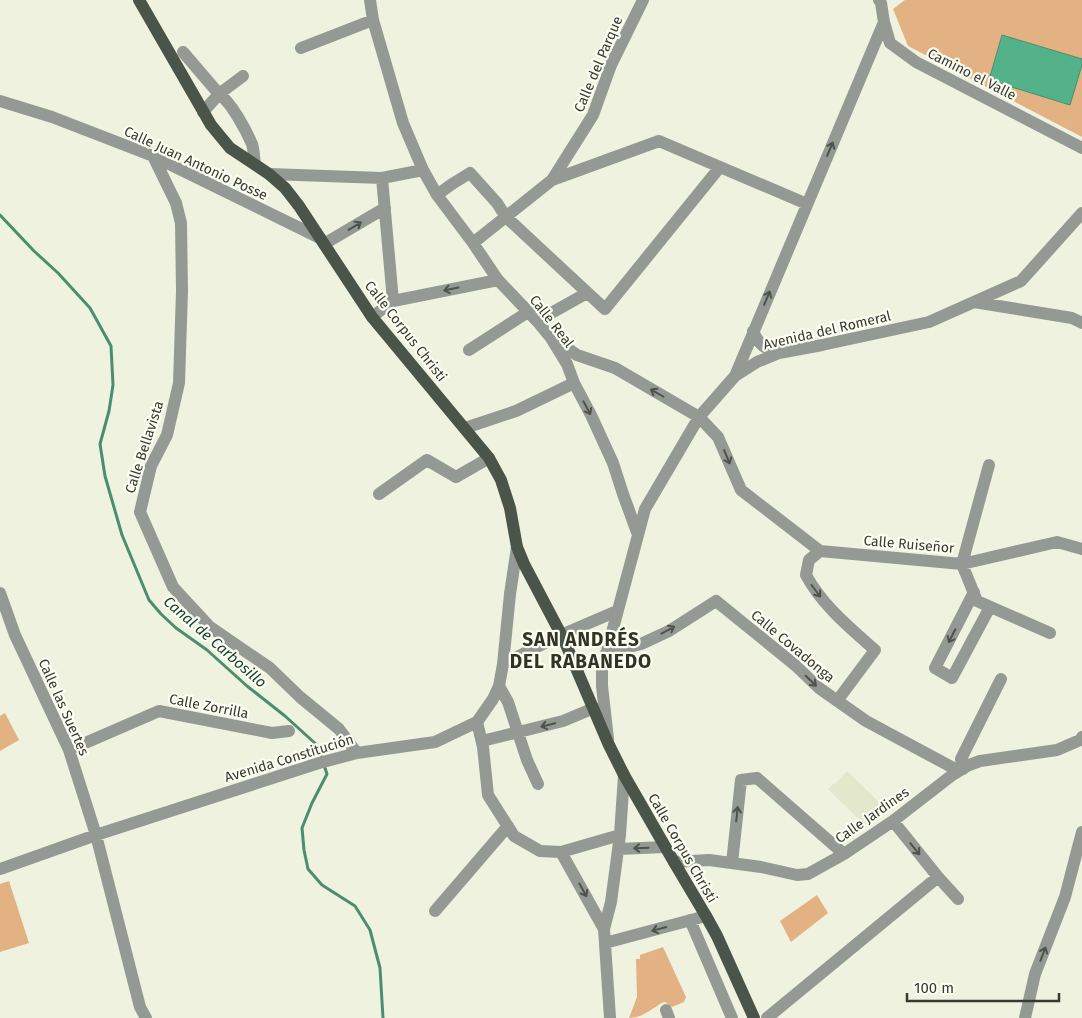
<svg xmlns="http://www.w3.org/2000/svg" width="1082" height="1018" font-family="'Fira Sans',sans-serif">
<rect width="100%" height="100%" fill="#eff2df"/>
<!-- built -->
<path fill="#e3e7cc" d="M847 771 884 807 867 827 828 789 834 783 835 784Z"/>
<!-- green -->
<path fill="#e2b283" d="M905 0H1082V137L908 46 893 9Z
M5 713 19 740 0 751V716Z
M9 881 29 943 0 952V884Z
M817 895 828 913 791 942 780 921Z
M663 947 686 997 684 1002 672 1007 665 1002C660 1003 659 1005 654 1008 647 1013 638 1018 629 1018L637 997 636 959H640V955Z"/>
<!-- water -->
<path fill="#53b289" stroke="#4b8e6f" d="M1002 35 1082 59V65L1070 105 989 80Z"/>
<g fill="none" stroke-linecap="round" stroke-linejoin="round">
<!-- stream -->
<path stroke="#4b8e6f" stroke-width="3" d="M0 215 34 251 58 273 90 308 111 346 113 385 109 411 100 444 105 476 122 535 149 600 161 614 176 628 207 650 247 686 285 716 317 745 322 759
M324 765 327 774 312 803 302 828 304 850 308 869 322 885 355 906 370 930 380 968 383 1018"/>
<!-- minor -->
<path stroke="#949a93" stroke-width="12" d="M370 0 373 20 403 123 423 170 437 195 473 243 498 280 537 321 551 338 567 364 574 383 591 415 613 463 623 494 638 535
M879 0 881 3 884 22 890 43 916 62 1082 148
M301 48 373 20
M183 52 219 94 243 76
M0 101 52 117 153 156 320 238
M203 112 219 94C231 102 246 130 252 144 254 150 254 158 255 164
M153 156 176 203 181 223 182 291 179 383 167 435 151 466 140 512 173 587 210 627 270 668 300 697 339 729 357 753
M269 174 382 178 423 170
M382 178 393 301
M552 180 659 141 807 204
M437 195 452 184 470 173 497 203 506 217 605 309 720 167
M473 243 552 180 593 115 611 65 643 0
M324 244 385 208
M974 302 1072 318 1082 323
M372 317 393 301 498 280
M537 321 587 293
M753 331C759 346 765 348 779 353
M554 339 577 355 615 368 699 417 718 437 741 490 820 551
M469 350 528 312
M735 376 884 22
M465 428 516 411 574 383
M989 465 962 564 977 601 1050 633
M379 494 427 460 456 477 489 458
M820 551 962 564 1057 542 1082 549
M820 551 809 560 806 575C822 605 849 627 875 650L837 701
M974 592 935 668 952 678 990 607
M0 593 15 635 69 750 96 835 140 1007 146 1018
M606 653 641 644 669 631 716 601 795 665 819 688 866 721 959 771
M503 664 561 635 617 611
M499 686 508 702 527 760 538 784
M477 722 483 747 488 795 514 836 540 851 561 852 620 835
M608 739 602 686V670L645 509 699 417 735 376 757 362 779 353 822 345 929 322 1021 281 1082 213
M482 741 563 721 594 708
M69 750 159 711 272 733 289 731
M963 769 961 759 1001 679
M893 821 938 877 958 899
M618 849 665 847
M561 852 604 929
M674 862 709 860 761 867 797 875 808 874 844 854 893 821 951 776 969 765 980 761 1057 750 1080 740 1082 737
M732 863 741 780 757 778 844 854
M0 869 96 835 319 763 357 753 435 742 477 722 493 699 499 686 503 664 510 594 517 547
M435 911 508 826
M690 920 732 1018
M605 943 706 916
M666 1010 669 1018
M610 1018 604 929 611 902 620 835 624 775
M767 1018 938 877
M1025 1018 1035 974 1065 897 1082 832"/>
<!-- major -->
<path stroke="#4b5448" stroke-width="12" d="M139 0 211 125 230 148 269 174 285 188 299 206 372 317 489 458 501 480 510 508 517 547 524 564 564 640 608 743 624 775 674 862 706 916 717 936 754 1018"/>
</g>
<!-- one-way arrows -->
<defs><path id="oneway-shaft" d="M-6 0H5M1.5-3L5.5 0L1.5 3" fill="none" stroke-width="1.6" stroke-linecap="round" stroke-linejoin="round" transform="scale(1.25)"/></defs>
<g stroke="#4f514a">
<use href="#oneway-shaft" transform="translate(830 149) rotate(-67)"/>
<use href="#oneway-shaft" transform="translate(355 226) rotate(-31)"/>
<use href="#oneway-shaft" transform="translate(451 289) rotate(169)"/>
<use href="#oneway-shaft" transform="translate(767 298) rotate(-67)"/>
<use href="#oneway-shaft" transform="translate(657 393) rotate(-150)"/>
<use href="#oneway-shaft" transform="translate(587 408) rotate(62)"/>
<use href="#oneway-shaft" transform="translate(727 457) rotate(67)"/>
<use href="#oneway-shaft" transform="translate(816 591) rotate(53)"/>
<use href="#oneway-shaft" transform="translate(668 630) rotate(-28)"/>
<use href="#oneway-shaft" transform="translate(952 636) rotate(117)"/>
<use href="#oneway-shaft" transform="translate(811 681) rotate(44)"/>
<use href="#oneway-shaft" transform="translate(548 725) rotate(166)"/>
<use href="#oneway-shaft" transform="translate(737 814) rotate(-84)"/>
<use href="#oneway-shaft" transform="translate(641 848) rotate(178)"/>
<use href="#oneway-shaft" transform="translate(915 849) rotate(51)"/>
<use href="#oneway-shaft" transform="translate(583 890) rotate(61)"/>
<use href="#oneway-shaft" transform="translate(659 929) rotate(165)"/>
<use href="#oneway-shaft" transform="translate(1043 954) rotate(-69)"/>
</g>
<g text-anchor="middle" stroke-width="4.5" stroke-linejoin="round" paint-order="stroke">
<!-- street labels -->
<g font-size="14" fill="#383931" stroke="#fdfff3">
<text transform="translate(598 64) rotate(-67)" y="5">Calle del Parque</text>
<text transform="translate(972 74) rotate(27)" y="5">Camino el Valle</text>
<text transform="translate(196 163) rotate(25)" y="5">Calle Juan Antonio Posse</text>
<text transform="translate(552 321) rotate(52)" y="5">Calle Real</text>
<text transform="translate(827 330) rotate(-13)" y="5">Avenida del Romeral</text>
<text transform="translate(406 331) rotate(52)" y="5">Calle Corpus Christi</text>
<text transform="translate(144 447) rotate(-72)" y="5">Calle Bellavista</text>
<text transform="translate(909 544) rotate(5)" y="5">Calle Ruiseñor</text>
<text transform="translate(793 646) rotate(40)" y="5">Calle Covadonga</text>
<text transform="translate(209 706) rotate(11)" y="5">Calle Zorrilla</text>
<text transform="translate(64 707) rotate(66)" y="5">Calle las Suertes</text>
<text transform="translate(289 758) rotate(-17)" y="5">Avenida Constitución</text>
<text transform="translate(872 815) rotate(-35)" y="5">Calle Jardines</text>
<text transform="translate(683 848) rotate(60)" y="5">Calle Corpus Christi</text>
</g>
<!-- water labels -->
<g font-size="15" font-style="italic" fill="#163f2e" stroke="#fdfff3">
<text transform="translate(215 642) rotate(41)" y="5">Canal de Carbosillo</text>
</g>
<!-- district labels -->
<g font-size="19" font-weight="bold" letter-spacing="1" fill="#313324" stroke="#fdfff3">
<text x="581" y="646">SAN ANDRÉS<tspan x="581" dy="22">DEL RABANEDO</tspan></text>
</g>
</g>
<!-- scale -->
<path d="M907 993v8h152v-8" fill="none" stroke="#383931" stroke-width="2.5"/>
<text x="914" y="993" font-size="15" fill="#383931" stroke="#fdfff3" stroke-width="4" paint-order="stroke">100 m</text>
</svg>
